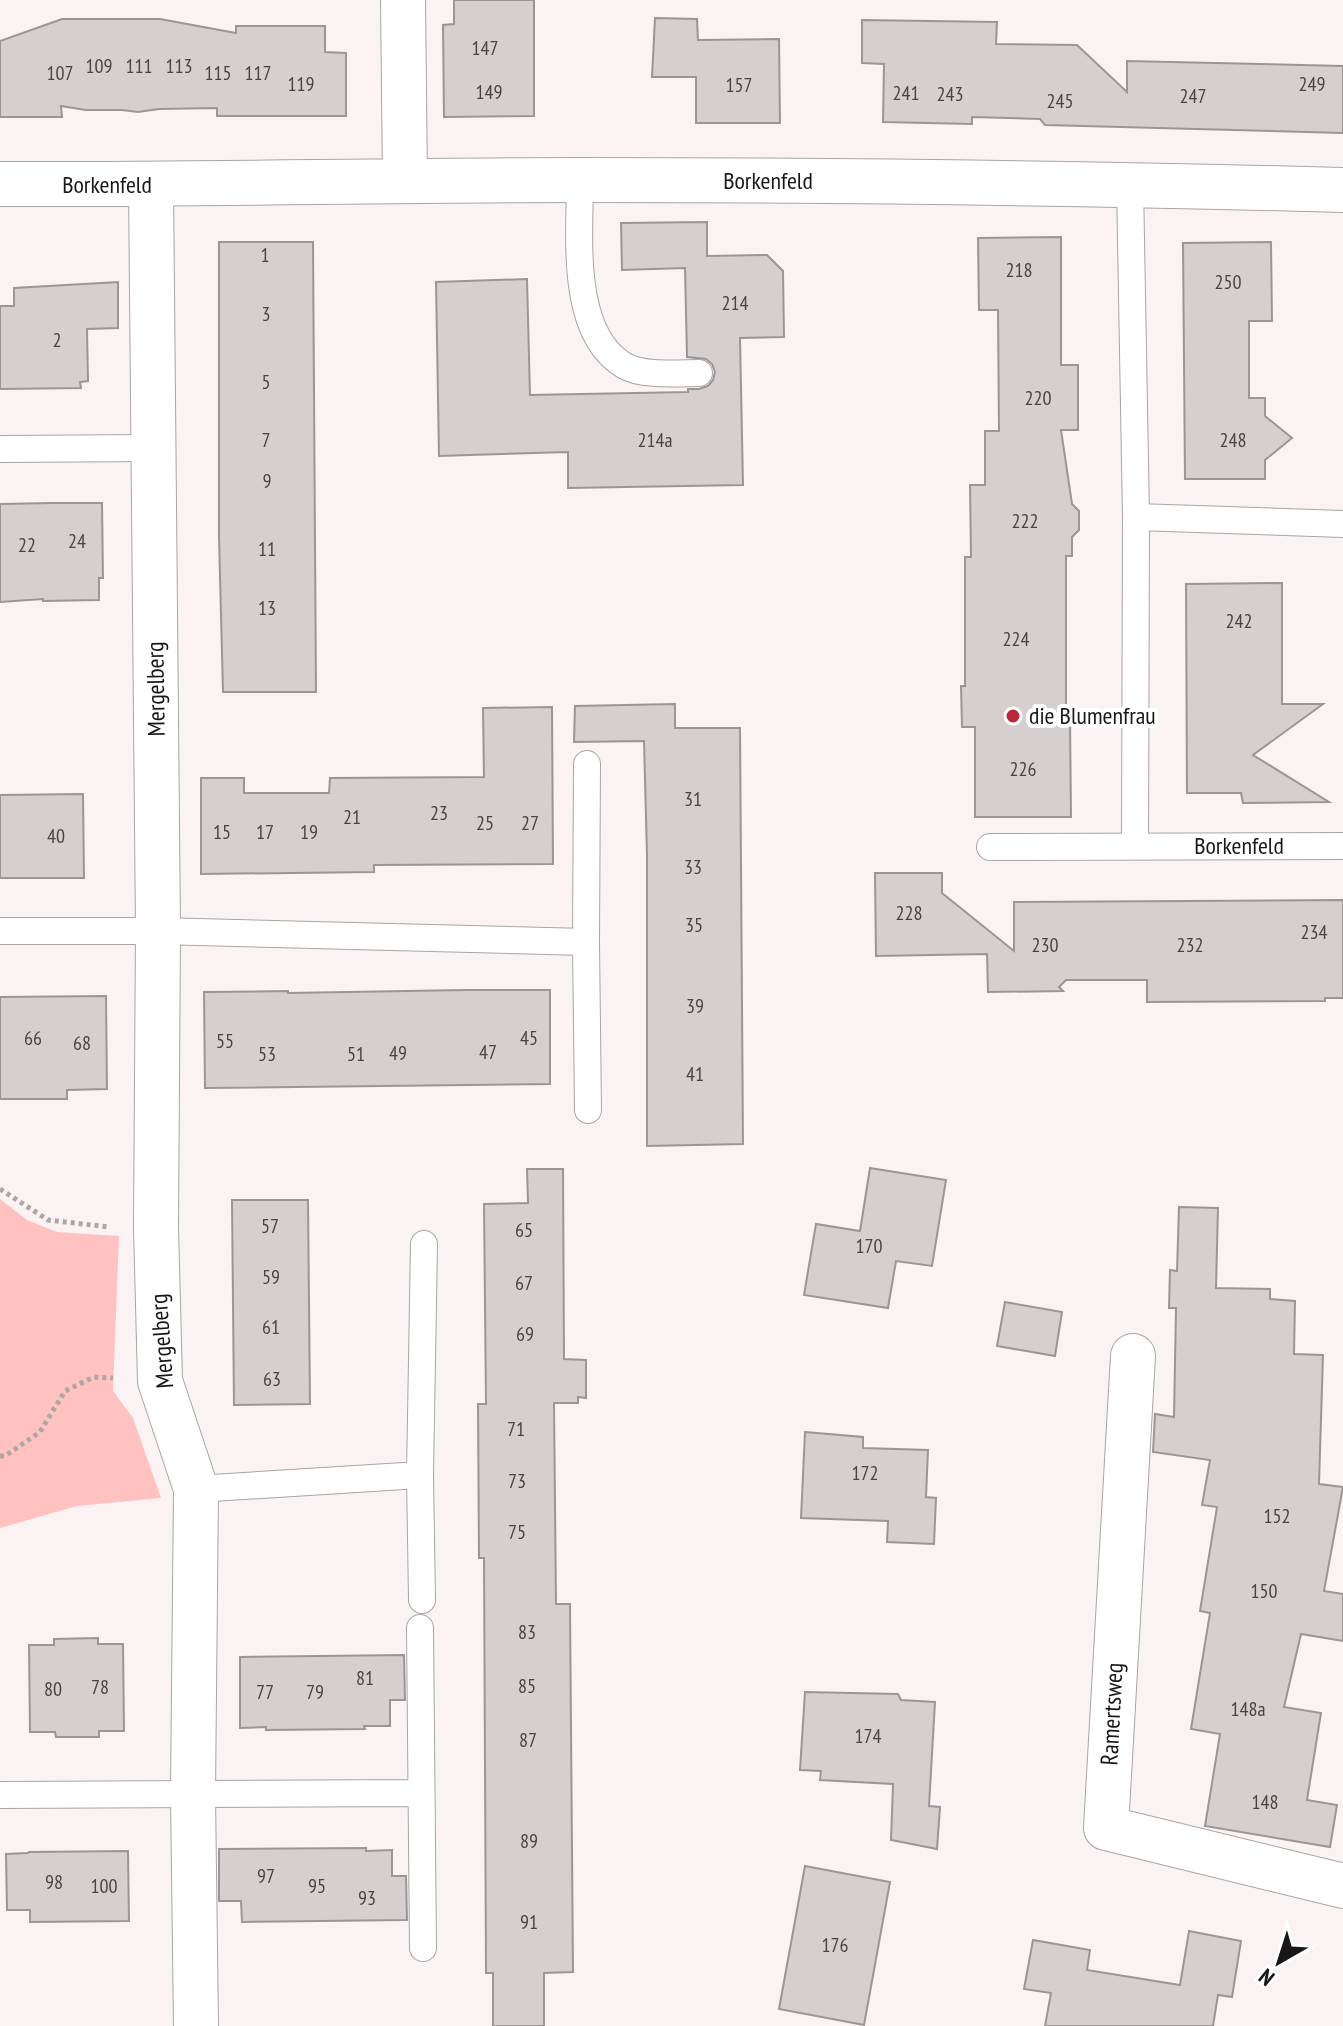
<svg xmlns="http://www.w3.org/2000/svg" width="1343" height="2026" font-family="'PT Sans Narrow',sans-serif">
<rect width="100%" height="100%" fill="#fbf3f3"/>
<!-- green -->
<path fill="#ffc2c0" d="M0 1199 27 1220 57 1232 119 1236 113 1391 133 1418 161 1498 77 1506 0 1528Z"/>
<!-- building -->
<path fill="#d6cfcf" stroke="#9c9595" stroke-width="2" d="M454 0H534V116L444 117 443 25 454 24Z
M655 18 697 19 698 40 779 39 780 123H696V77H652Z
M62 19H160L236 33V26H325V52L346 53V116H217V108L159 109 138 112 122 110H86L61 106 62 117H0V41Z
M862 20 997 22 996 44 1077 45 1127 92V61L1343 66V133L1045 125 1040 119 972 117V124L883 122 884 64 862 63Z
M707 222V256L767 255 783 271 784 337 740 338 743 485 568 488V452L439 456 436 282 527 279 530 395 688 392V389H699L708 386 713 380 715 372 712 364 706 359 687 357 685 268 622 270 621 223Z
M1061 237V365H1078V430H1061L1072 504 1079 511V530L1072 537V556H1066V721H1070L1071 817H975V727H962L961 686H965V557H971L970 485H985V431H999L998 310H979L978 238Z
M219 242H313L316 692H223L219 537Z
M1271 242 1272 321H1249V398H1265V416L1292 438 1265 460V479H1185L1183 243Z
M118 282V328L87 329 88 381 80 382 81 388 0 389V306H14V288Z
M52 503H102L103 578H99V600L43 601V599L0 602V504Z
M1282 583V704H1323L1253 755 1329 802 1243 803 1241 793H1187L1186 584Z
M675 704V728H740L743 1144 647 1146V855L644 741 574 742 575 706Z
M552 707 553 864 374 865V872L201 874V778H244V793H329L330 778 484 777 483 708Z
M83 794 84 878H0V795Z
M875 873H942V893L1014 951V902L1343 900V998H1325V1001L1147 1002V980H1066L1059 987 1063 991 988 992 987 954 876 956Z
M466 990H550V1084L205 1088 204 992 288 991V993Z
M106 996 107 1089 67 1090V1099H0V997Z
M870 1168 946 1180 932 1266 896 1261 888 1308 804 1295 816 1224 860 1231Z
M527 1169H563L564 1359 586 1360V1398L578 1397V1403H554L556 1604H570L573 1972 544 1973V2026H493V1973H486L484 1558H479L478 1404H486L484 1204 528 1203Z
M232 1200H308L310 1404 234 1405Z
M1179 1207 1218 1208 1216 1288 1270 1289V1299L1295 1301 1294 1354 1323 1355 1319 1484 1343 1487 1324 1591 1343 1594V1641L1301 1634 1284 1707 1321 1713 1307 1800 1337 1805 1330 1847 1205 1826 1220 1734 1191 1729 1210 1613 1200 1611 1217 1507 1202 1505 1210 1460 1153 1452 1155 1414 1174 1417 1176 1308H1169L1170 1270 1177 1271Z
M1005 1302 1062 1312 1055 1356 997 1346Z
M805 1432 863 1437V1448L928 1450 926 1497 936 1498 934 1544 887 1542 888 1521 801 1518Z
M98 1638V1644H123L124 1731H99V1737H56L55 1732H30L29 1645H54V1639Z
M404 1655 405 1700H390V1726H364L365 1729 266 1730V1727L240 1728V1657Z
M805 1692 898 1694 901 1700 935 1702 929 1806 940 1807 937 1849 891 1840 893 1784 820 1780 821 1771 800 1770Z
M366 1848V1851L392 1850V1876H406L407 1920 242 1922 241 1901H219V1849Z
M128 1851 129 1921 30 1922V1910H7L6 1854 28 1853 29 1852Z
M805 1866 890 1882 864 2025 779 2009Z
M1189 1931 1241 1941 1232 1997 1218 1995 1213 2026H1045L1051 1993 1024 1989 1033 1940 1090 1950 1087 1970 1180 1985Z"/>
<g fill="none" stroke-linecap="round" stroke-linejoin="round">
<!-- lane casing -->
<g stroke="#aaa4a3" stroke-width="28">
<path id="lane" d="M580 180C580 235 569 334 625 366 642 376 678 373 699 373
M1130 184 1136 517 1135 846
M0 449 153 448
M1136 517 1343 524
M587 764 586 942 588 1110
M990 847 1343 846
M0 931H158L586 942
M196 1489 420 1475
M422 1600 420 1475 424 1244
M420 1628 423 1948
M0 1795 421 1793"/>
</g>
<!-- street casing -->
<g stroke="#aaa4a3" stroke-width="46">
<path id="street" d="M403 0 405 181
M0 184C193 185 387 180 580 180 835 180 1089 183 1343 190
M151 185 158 931 156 1228 160 1381 196 1489 193 1794 196 2026
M1133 1356 1106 1828 1343 1886"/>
</g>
<!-- path -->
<path stroke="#aca6a6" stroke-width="5" stroke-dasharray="4 4" stroke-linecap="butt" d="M0 1189 48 1220 109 1227
M0 1456H5L40 1432 65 1391 94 1377 113 1378"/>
<!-- lane -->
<use href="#lane" stroke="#fff" stroke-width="26"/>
<!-- street -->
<use href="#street" stroke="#fff" stroke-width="44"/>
</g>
<!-- markers -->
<circle fill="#b9283a" stroke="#fff" stroke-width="3" cx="1013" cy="716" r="8"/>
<g text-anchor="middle" stroke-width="8" stroke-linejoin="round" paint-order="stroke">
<!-- number labels -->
<g font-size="20" fill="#484444">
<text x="485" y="55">147</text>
<text x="99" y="73">109</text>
<text x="139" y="73">111</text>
<text x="179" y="73">113</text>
<text x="60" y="80">107</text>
<text x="218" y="80">115</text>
<text x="258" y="80">117</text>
<text x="301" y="91">119</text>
<text x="1312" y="91">249</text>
<text x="739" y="92">157</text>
<text x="489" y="99">149</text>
<text x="906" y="100">241</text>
<text x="950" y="101">243</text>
<text x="1193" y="103">247</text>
<text x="1060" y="108">245</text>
<text x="265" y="262">1</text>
<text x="1019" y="277">218</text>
<text x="1228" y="289">250</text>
<text x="735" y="310">214</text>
<text x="266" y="321">3</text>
<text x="57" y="347">2</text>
<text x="266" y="389">5</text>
<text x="1038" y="405">220</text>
<text x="266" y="447">7</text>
<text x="655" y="447">214a</text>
<text x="1233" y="447">248</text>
<text x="267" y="488">9</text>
<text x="1025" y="528">222</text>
<text x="77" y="548">24</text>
<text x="27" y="552">22</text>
<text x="267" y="556">11</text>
<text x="267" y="615">13</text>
<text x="1239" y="628">242</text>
<text x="1016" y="646">224</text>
<text x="1023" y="776">226</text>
<text x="693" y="806">31</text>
<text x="439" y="820">23</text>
<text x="352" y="824">21</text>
<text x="485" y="830">25</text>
<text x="530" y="830">27</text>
<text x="222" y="839">15</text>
<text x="265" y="839">17</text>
<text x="309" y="839">19</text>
<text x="56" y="843">40</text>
<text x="693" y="874">33</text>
<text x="909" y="920">228</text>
<text x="694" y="932">35</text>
<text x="1314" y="939">234</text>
<text x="1045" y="952">230</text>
<text x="1190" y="952">232</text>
<text x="695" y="1013">39</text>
<text x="33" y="1045">66</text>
<text x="529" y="1045">45</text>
<text x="225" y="1048">55</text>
<text x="82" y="1050">68</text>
<text x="488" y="1059">47</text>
<text x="398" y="1060">49</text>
<text x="267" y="1061">53</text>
<text x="356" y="1061">51</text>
<text x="695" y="1081">41</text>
<text x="270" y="1233">57</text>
<text x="524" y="1237">65</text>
<text x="869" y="1253">170</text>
<text x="271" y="1284">59</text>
<text x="524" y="1290">67</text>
<text x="271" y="1334">61</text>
<text x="525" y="1341">69</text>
<text x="272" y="1386">63</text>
<text x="516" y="1436">71</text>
<text x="865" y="1480">172</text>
<text x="517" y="1488">73</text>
<text x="1277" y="1523">152</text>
<text x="517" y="1539">75</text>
<text x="1264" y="1598">150</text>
<text x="527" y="1639">83</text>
<text x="365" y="1685">81</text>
<text x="527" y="1693">85</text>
<text x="100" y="1694">78</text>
<text x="53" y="1696">80</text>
<text x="265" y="1699">77</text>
<text x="315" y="1699">79</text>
<text x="1248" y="1716">148a</text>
<text x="868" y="1743">174</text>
<text x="528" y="1747">87</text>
<text x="1265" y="1809">148</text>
<text x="529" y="1848">89</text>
<text x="266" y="1883">97</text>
<text x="54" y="1889">98</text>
<text x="104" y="1893">100</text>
<text x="317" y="1893">95</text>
<text x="367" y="1905">93</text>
<text x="529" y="1929">91</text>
<text x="835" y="1952">176</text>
</g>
<!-- street labels -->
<g font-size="24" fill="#181616" stroke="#fff">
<text x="768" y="189">Borkenfeld</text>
<text x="107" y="193">Borkenfeld</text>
<text transform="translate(156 689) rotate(-91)" y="8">Mergelberg</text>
<text x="1239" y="854">Borkenfeld</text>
<text transform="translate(162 1341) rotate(-94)" y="8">Mergelberg</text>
<text transform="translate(1112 1714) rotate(-87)" y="8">Ramertsweg</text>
</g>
<!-- poi labels -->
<g font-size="24" fill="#181616" stroke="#fff" text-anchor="start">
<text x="1029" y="724">die Blumenfrau</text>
</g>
</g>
<!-- north arrow -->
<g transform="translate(1279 1962) rotate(219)" stroke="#ffffff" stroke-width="6" paint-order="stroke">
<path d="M0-6L14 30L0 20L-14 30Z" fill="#181616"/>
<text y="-12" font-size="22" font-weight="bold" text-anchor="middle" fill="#181616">N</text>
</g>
</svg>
